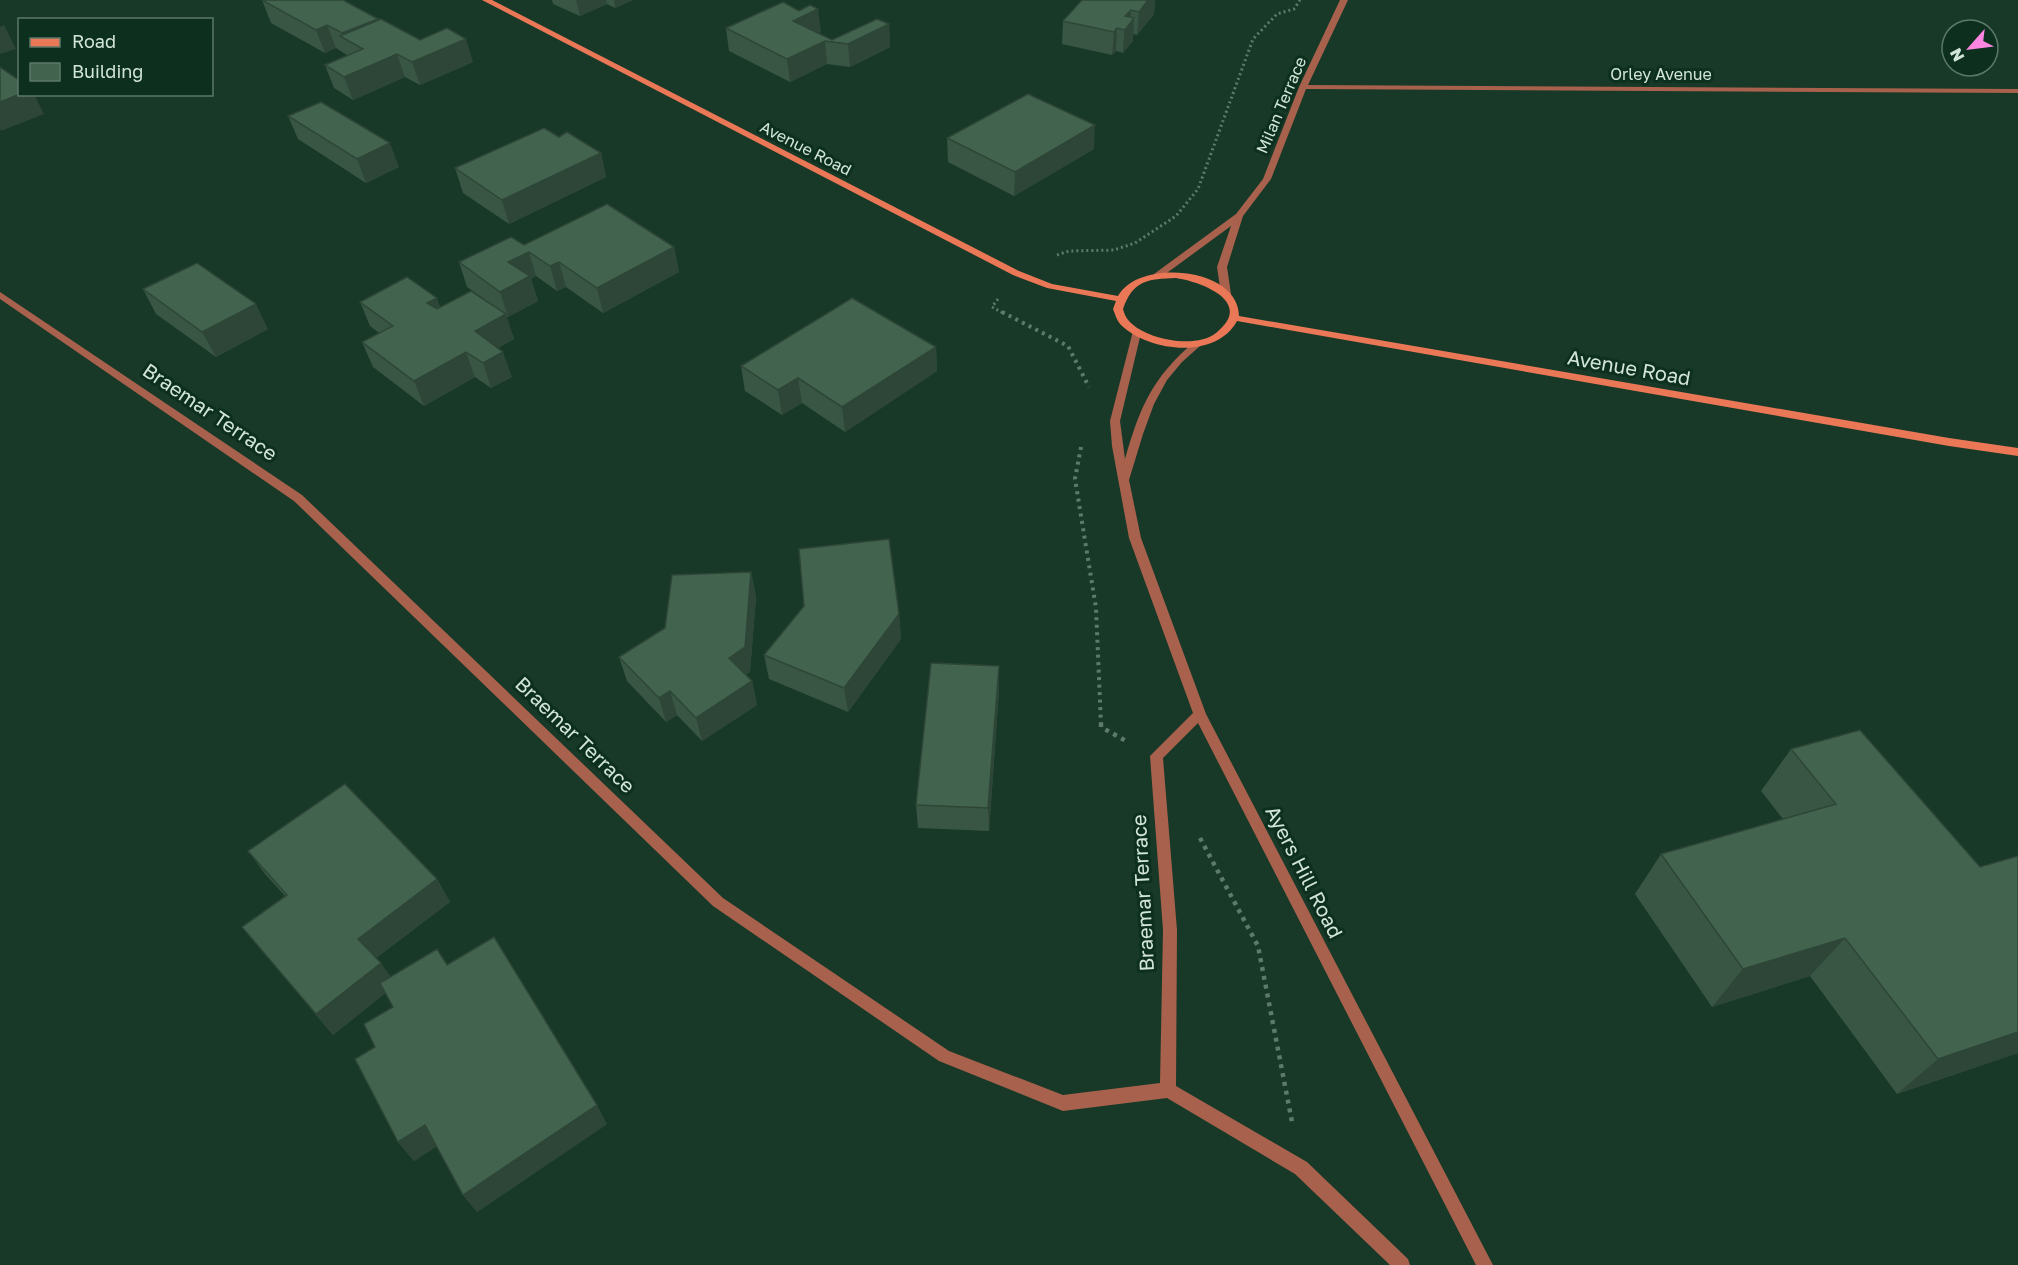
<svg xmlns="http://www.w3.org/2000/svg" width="2018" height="1265" font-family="'Golos Text',sans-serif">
<rect width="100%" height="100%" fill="#183927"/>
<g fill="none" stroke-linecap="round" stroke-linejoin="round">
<!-- path-far2 -->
<path stroke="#5e7a6a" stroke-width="3" stroke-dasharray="2 3" stroke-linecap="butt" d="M1057 255 1069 251 1114 250 1135 243 1176 216 1198 189 1253 39 1277 14 1294 9 1300 0
M998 299 992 307 1005 314"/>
<!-- path-far1 -->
<path stroke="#5e7a6a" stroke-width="4" stroke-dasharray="3 4.5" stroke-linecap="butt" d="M1002 312 1068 346 1089 387
M1081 447 1075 479 1096 608 1101 725"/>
<!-- path -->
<path stroke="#5e7a6a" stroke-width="4.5" stroke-dasharray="4 5" stroke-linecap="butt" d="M1101 723V727L1128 742
M1200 838 1258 946 1292 1122"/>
<!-- street -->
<path fill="#a8614c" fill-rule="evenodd" d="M1340 0H1348L1308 85 2018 89V93L1306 89 1271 179 1243 216 1227 267 1231 294 1229 296 1226 297 1221 294 1217 267 1231 226 1160 278H1154V274L1236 214 1263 179 1299 87Z
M0 292 302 495 723 898 949 1051 1063 1095 1160 1083 1163 930 1150 756 1193 713 1129 538 1112 446 1110 421 1133 331H1139L1141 333 1120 421 1125 459C1140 407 1152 378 1194 342H1200V346L1182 362 1167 380 1154 404 1143 434 1129 480 1141 538 1206 714 1493 1265H1476L1198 723 1163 758 1177 930 1176 1086 1307 1162 1408 1259 1410 1265H1390L1295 1174 1167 1098 1063 1111 939 1061 713 906 294 501 0 299Z"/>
<!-- secondary -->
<path fill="#ea7857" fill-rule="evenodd" d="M482 0H492L1019 271 1052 284 1118 296C1139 258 1239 267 1239 316L1949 438 2018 448V456L1949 446 1237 321C1216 360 1149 352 1121 325 1117 321 1115 314 1113 309L1116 301 1047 288 1013 275ZM1176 278C1202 282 1255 302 1216 333 1196 349 1146 340 1129 321 1126 318 1124 313 1123 309 1133 280 1148 279 1176 278Z"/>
</g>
<!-- wall -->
<path fill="#395644" d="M262 0 379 21 420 40 473 62 420 85 405 77 353 100 334 88 325 65 347 55 336 48 325 53 271 23Z
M552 0H633L615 8 607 4 580 16 553 4Z
M1082 0H1155L1154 14 1137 35 1133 34V41L1123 53 1116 51 1112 55 1062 44 1063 21Z
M889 24 890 47 850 67 827 64 790 82 729 51 726 28 821 32 818 33 832 40Z
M288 116 399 167 366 183 298 139Z
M559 137 601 153 606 177 509 224 463 193 455 168Z
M947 138 1094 149 1014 196 948 162Z
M524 245 674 247 679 272 603 313 566 287 557 291 536 276 531 279 538 301 508 317 506 316 514 339 498 348 512 377 491 388 475 377 424 406 373 367 362 342 379 333 370 326 360 302 440 307 484 299 467 287 459 262Z
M143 289 268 329 216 357 156 314Z
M936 347 937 371 845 432 802 403 782 415 745 391 741 366Z
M751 572 756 597 750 672 746 674 752 681 757 705 702 741 677 715 666 722 627 681 619 657 665 628Z
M899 614 901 639 848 712 769 679 764 655Z
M999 666V690L989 831 918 828 916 805Z
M1791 749 1980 867 2018 856V1053L1897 1094 1810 976 1712 1007 1635 894 1661 854 1783 819 1761 791Z
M248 851 437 879 450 902 376 958 391 977 447 965 607 1124 477 1212 463 1195 437 1146 414 1161 398 1142 375 1047 393 1007 385 993 333 1035 242 927 285 896 265 874Z"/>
<!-- shaded-wall -->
<path fill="#2e4637" d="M576 0H606L607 4 580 16Z
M614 0H633L615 8Z
M1148 0H1155L1154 14 1137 35 1139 12Z
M818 9 821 32 795 44 793 21Z
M1131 10 1130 23 1134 18 1133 41 1123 53 1125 16Z
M378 19 386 41 363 49 343 38 342 33Z
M889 24 890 47 850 67 848 44Z
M4 25 16 49 0 54V27Z
M327 25 336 48 325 53 316 30Z
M1117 28 1116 51 1112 55 1114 32Z
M466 39 473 62 420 85 412 62Z
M825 41 827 64 790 82 787 59Z
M397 54 405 77 353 100 344 77Z
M20 94H34L44 114 1 131 0 129V102Z
M1095 125 1094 149 1014 196 1015 172Z
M390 143 399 167 366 183 357 159Z
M601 153 606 177 509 224 502 200Z
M674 247 679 272 603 313 597 288Z
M529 252 536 276 531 279 538 301 508 317 500 292 508 262Z
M559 262 566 287 557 291 550 266Z
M437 298 446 323 427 303Z
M256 304 268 329 216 357 202 332Z
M506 314 514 339 483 356 475 331Z
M936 347 937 371 845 432 842 407Z
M466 352 475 377 424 406 414 381Z
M503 352 512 377 491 388 483 363Z
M798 378 802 403 782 415 778 390Z
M751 572 756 597 750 672 734 682 729 658Z
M899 614 901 639 848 712 844 688Z
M999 666V690L989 831 988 808Z
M752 681 757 705 702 741 696 718Z
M670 691 677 715 666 722 659 698Z
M437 879 450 902 373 960 358 939Z
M1845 938 1810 976 1712 1007 1743 969Z
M381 963 396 985 333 1035 316 1014Z
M2018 1032V1053L1897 1094 1938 1059Z
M597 1105 607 1124 477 1212 463 1195Z
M425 1125 440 1144 414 1161 398 1142Z"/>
<!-- building -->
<path fill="#42644f" stroke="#2e4637" stroke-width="1.5" d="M262 0H343L378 19 342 33 327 25 316 30Z
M1082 0H1148L1139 12 1131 10 1125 16 1134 18 1125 30 1117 28 1114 32 1063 21Z
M783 2 799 11 810 5 818 9 793 21 832 40 877 19 889 24 848 44 825 41 787 59 726 28Z
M381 19 420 40 447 28 466 39 412 62 397 54 344 77 325 65 363 49 340 36Z
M0 67 20 81V94L0 102Z
M1028 94 1095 125 1015 172 947 138Z
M321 102 390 143 357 159 288 116Z
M544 128 559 137 567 132 601 153 502 200 455 168Z
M607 204 674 247 597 288 559 262 550 266 529 252 508 262 530 276 500 292 459 262 511 237 524 245Z
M197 263 256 304 202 332 143 289Z
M407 277 437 298 427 303 437 309 471 291 506 314 475 331 503 352 483 363 466 352 414 381 362 342 393 326 360 302Z
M852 298 936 347 842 407 798 378 778 390 741 366Z
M889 539 899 614 844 688 764 655 804 606 799 549Z
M751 572 745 647 729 658 752 681 696 718 670 691 659 698 619 657 665 628 672 575Z
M931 663 999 666 988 808 916 805Z
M1860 730 1980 867 2018 856V1032L1938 1059 1845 938 1743 969 1661 854 1836 804 1791 749Z
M345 784 437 879 358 939 381 963 316 1014 242 927 287 895 248 851Z
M494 937 597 1105 463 1195 425 1125 398 1142 355 1059 375 1047 364 1024 393 1007 380 983 437 949 447 965Z"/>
<g text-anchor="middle" stroke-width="6" stroke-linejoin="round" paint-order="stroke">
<!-- far-street labels -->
<g font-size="16" fill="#d2e5d9" stroke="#0d2f1d">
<text x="1661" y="80">Orley Avenue</text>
<text transform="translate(1281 105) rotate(-67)" y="6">Milan Terrace</text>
<text transform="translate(806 148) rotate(27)" y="6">Avenue Road</text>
</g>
<!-- street labels -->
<g font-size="20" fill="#d2e5d9" stroke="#0d2f1d">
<text transform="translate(1629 368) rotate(10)" y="7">Avenue Road</text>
<text transform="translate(210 412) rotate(34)" y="7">Braemar Terrace</text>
<text transform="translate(575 735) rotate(44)" y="7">Braemar Terrace</text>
<text transform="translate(1304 872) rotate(63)" y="7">Ayers Hill Road</text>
<text transform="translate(1143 893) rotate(-93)" y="7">Braemar Terrace</text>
</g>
</g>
<!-- legend -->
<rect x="18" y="18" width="195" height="78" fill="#0d2f1d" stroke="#5c7868" stroke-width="1.5"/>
<rect x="30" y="38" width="30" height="9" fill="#ea7857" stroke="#5c7868" stroke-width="1.5"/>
<text x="72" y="48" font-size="18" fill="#d2e5d9">Road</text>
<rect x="30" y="63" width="30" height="18" fill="#42644f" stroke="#5c7868" stroke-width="1.5"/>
<text x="72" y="78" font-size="18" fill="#d2e5d9">Building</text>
<!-- north arrow -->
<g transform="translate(1970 48) rotate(242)"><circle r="28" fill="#0d2f1d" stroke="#5c7868" stroke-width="1.5"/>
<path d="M0-4.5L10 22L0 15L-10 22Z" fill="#fe86e1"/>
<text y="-9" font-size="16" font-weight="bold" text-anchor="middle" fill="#d2e5d9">N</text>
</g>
</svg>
